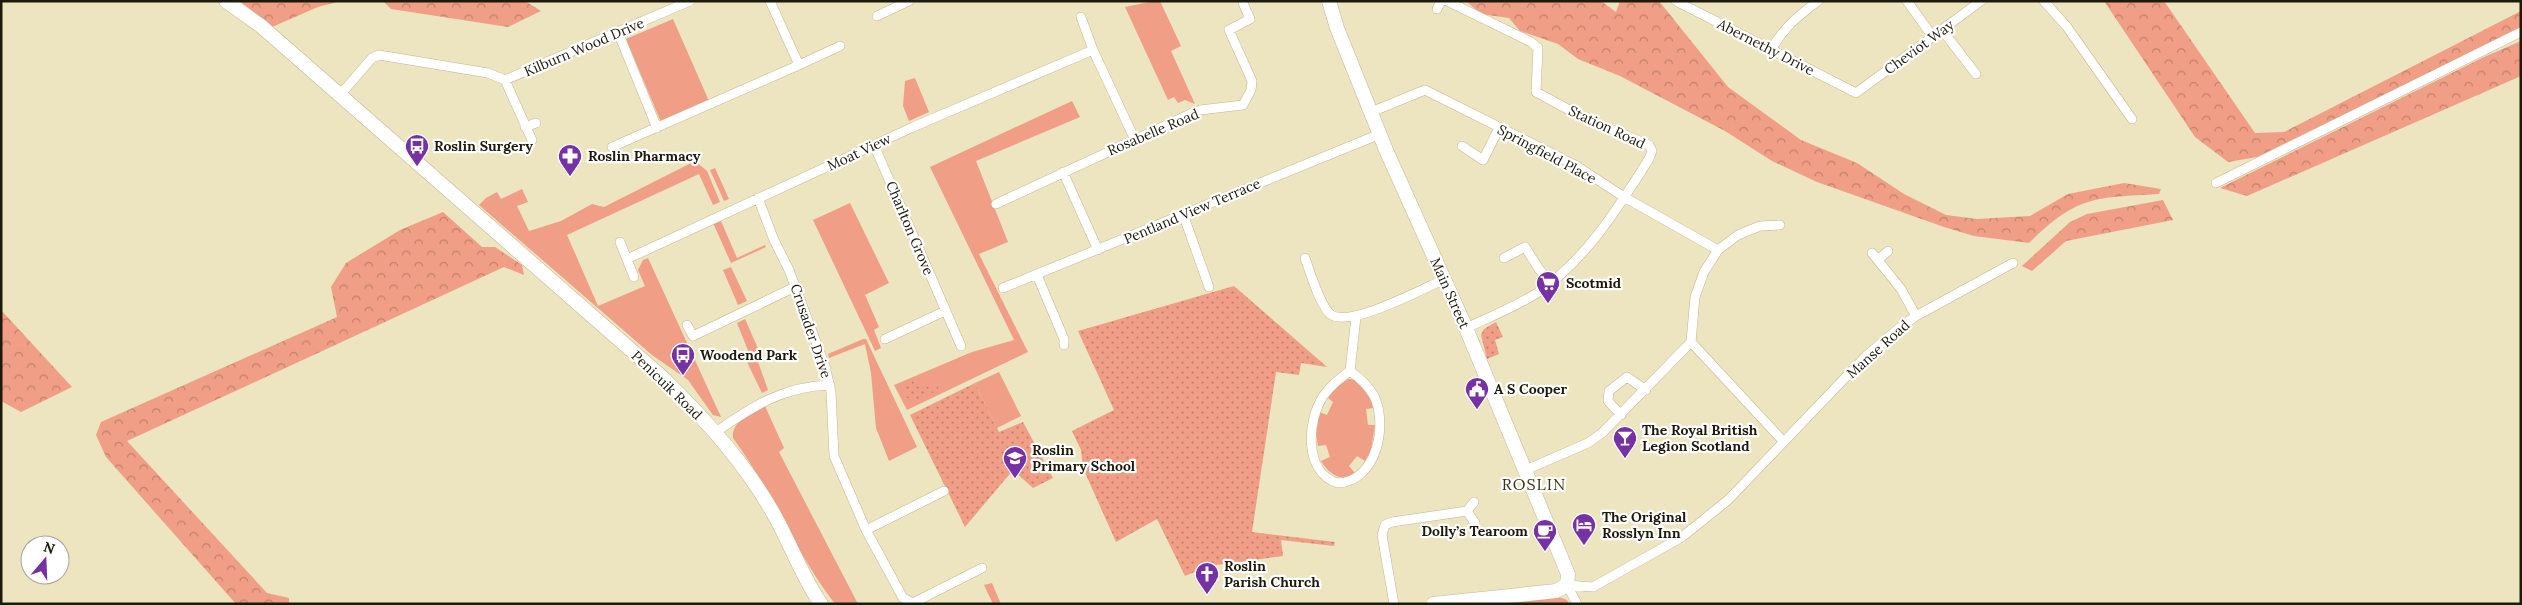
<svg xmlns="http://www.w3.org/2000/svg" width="2522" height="605" font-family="Lora,serif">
<defs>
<pattern id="forest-crowns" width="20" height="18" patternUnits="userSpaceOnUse" patternTransform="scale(1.25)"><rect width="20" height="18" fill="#f09e85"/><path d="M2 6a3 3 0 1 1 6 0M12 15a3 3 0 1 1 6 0" fill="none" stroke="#c2806b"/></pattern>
<pattern id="park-dots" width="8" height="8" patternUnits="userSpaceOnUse" patternTransform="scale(1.25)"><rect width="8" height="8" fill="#f09e85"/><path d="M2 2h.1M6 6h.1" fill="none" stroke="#c2806b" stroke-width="1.8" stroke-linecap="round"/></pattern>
</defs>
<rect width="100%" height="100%" fill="#ede4c0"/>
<!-- green -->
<path fill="#f09e85" d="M1154 1H1160L1181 46 1171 51 1195 104 1185 100 1178 103 1174 97 1168 100 1125 7Z
M673 19 709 101 661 122 626 39Z
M915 78 929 112 909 121 903 106 905 81Z
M1072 101 1080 117 976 161 1008 242 979 254 1028 352 907 410 894 385 972 352 1014 340 930 167Z
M695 161 707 171 720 202 713 205 699 174 567 235 598 306 645 286 638 270 643 260 648 258 721 417 713 415 688 380 652 355 479 205 486 198 497 192 501 199 522 189 528 202 517 206 529 231 561 221 592 204 604 207Z
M715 168 729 199 724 201 710 170Z
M850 203 889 283 865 295 879 327 874 330 881 348 875 351 813 220Z
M721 221 737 258 765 245 766 247 731 263 713 223Z
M731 267 747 301 738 305 723 270Z
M745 319 760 353 756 356 768 390 762 393 746 360 751 358 737 323Z
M863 339H866L917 447 889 461 876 428 871 373 865 344 829 358 828 354Z
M999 372 1021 416 997 428 975 383Z
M1348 379C1363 378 1370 395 1374 408L1366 409 1368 425H1375L1371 450 1365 461 1357 456 1349 466 1355 473C1341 483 1329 474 1321 461L1330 457 1326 445 1318 446 1316 434 1319 412 1327 415 1333 402 1328 398 1334 389Z
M765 406 784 448 779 452 858 604H835C795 552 772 491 733 438 731 421 752 413 765 406Z
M992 583 1001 604H993L984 585Z
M1559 597 1567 600 1569 604 1498 603Z"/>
<!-- forest -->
<path fill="url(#forest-crowns)" d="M240 1H341L318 7 272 27Z
M383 1H525L541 11 508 27 391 9Z
M1466 1H1601L1616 12 1620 1H1659L1728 87 1801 140 1857 163 1904 194 1946 215 1977 219 2030 216 2068 194 2124 183 2161 189 2159 194C2094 198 2078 195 2029 243L1974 236 1944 227 1817 182 1772 161 1725 131 1620 76 1578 59 1558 44 1520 31 1509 18 1481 14Z
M2104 1H2164L2255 133 2284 132 2521 11V28L2257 157 2228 162 2195 137Z
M2521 41V76L2247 196 2220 188 2484 57Z
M2163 200 2173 220 2066 241 2032 271 2022 266 2070 222 2087 214Z
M443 212 482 247H495L522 265 524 275 504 267 127 441 267 593 289 598V604H236L106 457 96 435 101 422 337 317 331 287 346 263 400 230Z
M1 310 72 387 21 412 1 401Z"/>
<!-- park -->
<path fill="url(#park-dots)" d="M1234 286 1327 367 1301 363 1299 375 1276 372 1252 532 1335 542 1334 546 1281 540 1283 556 1209 566 1185 576 1157 519 1116 542 1083 468 1081 450 1072 431 1114 410 1078 331Z
M1496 322 1503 337 1495 340 1499 354 1487 359 1481 335 1484 329Z
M913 380 928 387H938L939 392 928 393 914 402 912 398H907L906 385H911Z
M975 383 999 432 1023 422 1053 478 1033 488 1013 470 965 527 910 415Z"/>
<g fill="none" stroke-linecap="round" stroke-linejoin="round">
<!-- minor casing -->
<g stroke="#c0b794" stroke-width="10">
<path id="minor" d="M1447 1 1531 42 1538 48 1536 92 1584 118 1649 145 1652 151 1649 159C1617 209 1587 259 1537 293 1515 307 1490 317 1466 328
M1676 1 1856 93 1981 1
M1907 1 1933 37
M2044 1 2067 27 2132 119
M1437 9 1441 1
M877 16 909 1
M1081 17 1093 50 1135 140
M1942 30 1976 74
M618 32 657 128
M1771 50C1783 28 1798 16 1818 1
M799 65 840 46
M505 80 532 140
M340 95 372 58 379 55 488 73 505 80 690 1
M1371 112 1425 90 1575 165 1624 197 1718 250
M525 127 536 123
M874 145 961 346
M1462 146 1483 160 1499 128
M612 147 799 65 770 1
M1063 172 1098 250
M2216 183 2521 32
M758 198 774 240 789 270 825 366 831 392 834 456 866 530 903 598 913 603 982 568
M996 204 1190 114 1200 110 1243 105 1251 90 1252 81 1229 30 1250 19 1243 3
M1183 214 1209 287
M620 242 634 277
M1872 253 1901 289 1916 316
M1305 258C1310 272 1320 305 1330 314 1348 329 1422 289 1443 280
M1504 258 1525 247 1539 269 1551 283
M627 259 913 127 1093 50
M1878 260 1888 251
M1037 275 1064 339V345
M1003 288 1380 134
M687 325 693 336 795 287
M885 339 945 311
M1691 342 1783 441
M1350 371C1360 378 1368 385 1374 396 1388 425 1377 481 1338 483 1303 473 1307 419 1324 395 1331 385 1340 378 1350 371L1356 317
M1621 415 1608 401 1609 391 1627 377 1646 390
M716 432C751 407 784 386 830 385
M1523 471 1588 443 1602 433 1691 342 1695 297 1704 272 1718 250 1738 235 1760 226 1780 225
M1467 511 1474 502
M866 530 944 491
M1567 585 1593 587 1682 537 1728 500 1866 356 1898 329 1916 316 2013 263
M1567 585 1577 604
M1394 604 1382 535 1385 525 1392 522 1467 511 1475 523"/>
</g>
<!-- secondary casing -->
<g stroke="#c0b794" stroke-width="15">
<path id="secondary" d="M226 1 261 26 663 378C706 420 748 466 777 520 792 548 803 578 821 604
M1329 1 1337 28 1386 150 1466 328 1568 574 1567 585 1556 591 1433 604"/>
</g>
<!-- minor -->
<use href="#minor" stroke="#fff" stroke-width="9"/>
<!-- secondary -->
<use href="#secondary" stroke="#fff" stroke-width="14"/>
</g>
<!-- icons -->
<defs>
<g id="bus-pin" transform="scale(1.25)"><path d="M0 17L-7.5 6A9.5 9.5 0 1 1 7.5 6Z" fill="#7631a4" stroke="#fff"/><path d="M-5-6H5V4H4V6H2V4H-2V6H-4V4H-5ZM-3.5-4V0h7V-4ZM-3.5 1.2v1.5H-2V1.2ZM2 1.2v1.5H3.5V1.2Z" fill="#fff"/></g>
<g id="pharmacy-pin" transform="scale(1.25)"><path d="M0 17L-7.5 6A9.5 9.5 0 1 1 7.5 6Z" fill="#7631a4" stroke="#fff"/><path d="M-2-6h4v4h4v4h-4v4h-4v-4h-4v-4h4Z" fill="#fff"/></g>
<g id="supermarket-pin" transform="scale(1.25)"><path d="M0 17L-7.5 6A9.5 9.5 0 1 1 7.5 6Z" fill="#7631a4" stroke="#fff"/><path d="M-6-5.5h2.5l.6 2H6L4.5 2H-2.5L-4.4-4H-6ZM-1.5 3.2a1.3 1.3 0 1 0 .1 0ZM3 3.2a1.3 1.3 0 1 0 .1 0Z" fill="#fff"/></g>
<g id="civic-pin" transform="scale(1.25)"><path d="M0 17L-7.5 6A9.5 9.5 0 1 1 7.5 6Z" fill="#7631a4" stroke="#fff"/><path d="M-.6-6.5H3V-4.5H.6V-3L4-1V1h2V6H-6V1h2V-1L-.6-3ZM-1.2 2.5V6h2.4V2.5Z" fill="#fff"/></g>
<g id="bar-pin" transform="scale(1.25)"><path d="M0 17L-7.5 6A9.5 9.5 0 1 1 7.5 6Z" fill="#7631a4" stroke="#fff"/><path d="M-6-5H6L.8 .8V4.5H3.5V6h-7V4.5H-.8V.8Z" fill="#fff"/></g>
<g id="school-pin" transform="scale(1.25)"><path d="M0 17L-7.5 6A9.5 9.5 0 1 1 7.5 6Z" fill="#7631a4" stroke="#fff"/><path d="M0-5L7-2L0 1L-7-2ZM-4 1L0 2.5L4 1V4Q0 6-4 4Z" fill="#fff"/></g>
<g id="hotel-pin" transform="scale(1.25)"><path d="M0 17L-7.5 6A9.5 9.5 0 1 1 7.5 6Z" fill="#7631a4" stroke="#fff"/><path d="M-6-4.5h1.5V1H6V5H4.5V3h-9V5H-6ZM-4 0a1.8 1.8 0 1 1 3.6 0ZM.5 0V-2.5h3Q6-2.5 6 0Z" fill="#fff"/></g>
<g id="cafe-pin" transform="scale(1.25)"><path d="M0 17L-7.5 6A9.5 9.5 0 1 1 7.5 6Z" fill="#7631a4" stroke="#fff"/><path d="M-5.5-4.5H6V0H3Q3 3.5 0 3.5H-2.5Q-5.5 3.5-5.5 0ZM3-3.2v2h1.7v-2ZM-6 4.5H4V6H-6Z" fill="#fff"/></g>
<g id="church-pin" transform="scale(1.25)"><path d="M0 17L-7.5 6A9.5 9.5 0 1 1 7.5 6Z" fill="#7631a4" stroke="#fff"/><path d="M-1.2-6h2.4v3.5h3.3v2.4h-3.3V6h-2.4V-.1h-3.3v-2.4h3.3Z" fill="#fff"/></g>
</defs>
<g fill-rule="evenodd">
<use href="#bus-pin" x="417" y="146"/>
<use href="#pharmacy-pin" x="570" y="156"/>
<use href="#supermarket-pin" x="1548" y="283"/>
<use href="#bus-pin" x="683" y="355"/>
<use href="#civic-pin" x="1477" y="389"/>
<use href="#bar-pin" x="1625" y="438"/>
<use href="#school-pin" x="1015" y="458"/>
<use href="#hotel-pin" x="1584" y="525"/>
<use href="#cafe-pin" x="1545" y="531"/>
<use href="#church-pin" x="1207" y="574"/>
</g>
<g text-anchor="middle" stroke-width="4.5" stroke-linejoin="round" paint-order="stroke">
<!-- street labels -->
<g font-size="14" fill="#1d1a0c" stroke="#fff">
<text transform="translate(584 47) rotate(-23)" y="5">Kilburn Wood Drive</text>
<text transform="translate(1766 47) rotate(27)" y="5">Abernethy Drive</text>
<text transform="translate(1919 47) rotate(-36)" y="5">Cheviot Way</text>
<text transform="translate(1607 127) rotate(25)" y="5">Station Road</text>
<text transform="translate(1153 132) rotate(-23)" y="5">Rosabelle Road</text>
<text transform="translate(859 152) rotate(-25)" y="5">Moat View</text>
<text transform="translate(1547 154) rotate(28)" y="5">Springfield Place</text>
<text transform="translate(1192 211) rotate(-23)" y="5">Pentland View Terrace</text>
<text transform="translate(910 228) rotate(67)" y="5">Charlton Grove</text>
<text transform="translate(1450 293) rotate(66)" y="5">Main Street</text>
<text transform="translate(811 331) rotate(71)" y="5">Crusader Drive</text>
<text transform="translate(1878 349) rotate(-42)" y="5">Manse Road</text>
<text transform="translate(667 385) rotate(44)" y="5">Penicuik Road</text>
</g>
<!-- poi labels -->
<g font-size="14" font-weight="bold" fill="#1d1a0c" stroke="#fff" text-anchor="start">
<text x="434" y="151">Roslin Surgery</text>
<text x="588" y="161">Roslin Pharmacy</text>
<text x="1566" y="288">Scotmid</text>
<text x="700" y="360">Woodend Park</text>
<text x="1494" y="394">A S Cooper</text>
<text x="1642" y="435">The Royal British<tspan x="1642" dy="16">Legion Scotland</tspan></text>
<text x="1032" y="455">Roslin<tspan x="1032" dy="16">Primary School</tspan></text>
<text x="1602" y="522">The Original<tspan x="1602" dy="16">Rosslyn Inn</tspan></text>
<text x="1528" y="536" text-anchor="end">Dolly’s Tearoom</text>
<text x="1224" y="571">Roslin<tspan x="1224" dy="16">Parish Church</tspan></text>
</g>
<!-- quarter labels -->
<g font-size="16" letter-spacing="1" fill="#3e3616" stroke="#fff">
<text x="1534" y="490">ROSLIN</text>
</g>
</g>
<!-- border -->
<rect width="2522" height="605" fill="none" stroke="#1d1a0c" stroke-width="5"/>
<!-- north arrow -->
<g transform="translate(45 560) rotate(19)"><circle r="24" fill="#ffffff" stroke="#a5a39e"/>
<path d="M0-4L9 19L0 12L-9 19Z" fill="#7631a4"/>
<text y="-8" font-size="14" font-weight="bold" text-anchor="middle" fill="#1d1a0c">N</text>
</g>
</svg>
